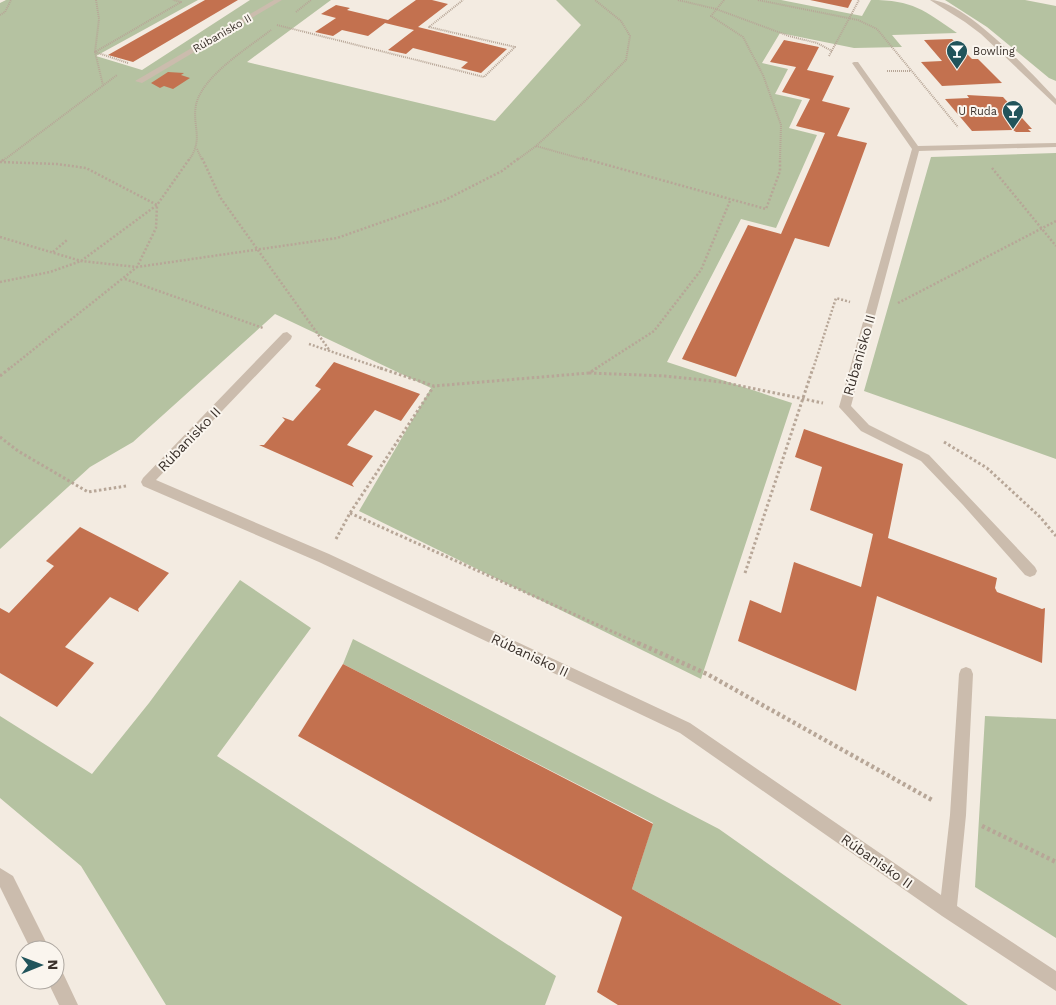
<svg xmlns="http://www.w3.org/2000/svg" width="1056" height="1005" font-family="'Work Sans',sans-serif">
<rect width="100%" height="100%" fill="#f3ebe1"/>
<!-- green -->
<path fill="#b5c2a1" d="M6 0H198L96 56 142 70 250 0H331L247 62 495 121 581 25 556 0H781L862 16 871 0C913 0 924 10 957 33L892 35 902 47 854 48 780 33 762 63 788 69 775 94 802 100 789 128 817 135 776 228 741 219 667 362 792 403 701 679 359 511 431 388 275 314 133 442 90 467 0 549V3Z
M945 0H1025L1056 6V81L1049 78 987 27Z
M1056 153V459L864 391 931 157Z
M240 580 311 628 217 756 556 976 545 1005H166L81 866 0 798V716L92 774 149 703Z
M353 639 719 829 968 1005H842L632 889 653 823 343 664Z
M985 716 1056 719V938L975 887Z"/>
<!-- building -->
<path fill="#c3714f" d="M205 0H238L133 62 108 55Z
M416 0H432L448 4 418 27 507 49 481 73 461 68 468 62 413 48 406 54 388 50 414 30 385 23 368 36 342 30 333 36 315 32 336 18 321 14 336 5 350 8 347 10 388 20Z
M810 0H852L848 8Z
M952 39 972 59H978L1002 83 942 86 921 62 942 61 924 40Z
M784 40 819 47 807 70 834 76 822 101 850 108 837 136 867 143 829 247 795 238 736 377 682 359 748 225 781 234 825 133 796 126 810 99 782 92 796 67 770 62Z
M168 72 184 73 181 75 190 78 173 89 164 86 160 88 151 83Z
M967 95 1003 97 1032 129H1028L1031 132H1016L1013 130 972 131 945 99 969 98Z
M334 362 420 394 401 421 375 410 347 445 373 456 352 484 354 487 259 445H264L285 420 282 417 293 421 321 389 315 386Z
M804 429 903 464 888 538 997 578 995 588 997 592 1042 609 1045 608 1042 663 877 596 856 691 738 641 750 600 781 613 794 562 861 587 873 534 810 510 822 467 795 457Z
M80 527 169 573 138 609 139 612 110 597 65 647 94 663 57 707 0 673V608L9 613 54 566 46 561Z
M343 664 653 824 632 889 842 1005H618L597 992 622 917 298 736Z"/>
<g fill="none" stroke-linecap="round" stroke-linejoin="round">
<!-- path-far3 -->
<path stroke="#b7a697" stroke-width="2" stroke-dasharray="1 1" stroke-linecap="butt" d="M96 0 99 19 95 52 103 85
M678 0 716 9 789 36 817 43 832 51
M724 0 711 16 743 37 763 75 781 125 780 160
M758 0 858 20 877 29 958 127
M296 12 311 0
M0 15 5 12 11 0
M277 25 484 77 515 47 429 27 463 0
M829 56 859 0
M128 63 95 52 181 2 173 0
M887 71H911
M536 146 586 160
M197 149 202 160
M4 160 117 75
M189 160C204 139 192 126 196 105 202 76 248 48 271 30
M517 160 536 146 584 102 626 60 630 36 621 21 595 0"/>
<!-- path-far2 -->
<path stroke="#b7a697" stroke-width="2.5" stroke-dasharray="2 2" stroke-linecap="butt" d="M202 158 220 197 330 351
M582 158 766 209 780 171V158
M2 161 5 158
M0 162 57 164 86 168 157 205 156 228 137 267 9 369
M992 168 1056 246
M0 237 81 261 137 267 337 238 445 200 502 171 519 158
M53 252 67 240
M125 279 263 328
M0 282 50 272 81 261 157 205 190 158
M898 303 1056 221
M309 344 383 369
M595 369 654 331 701 270 730 201
M813 369 836 298 850 302"/>
<!-- path-far1 -->
<path stroke="#b7a697" stroke-width="3" stroke-dasharray="2.5 2.5" stroke-linecap="butt" d="M380 368 434 386 589 373 597 368
M589 373 665 376 722 382 823 403
M0 376 10 368
M0 437 18 451 88 492 126 486
M944 442 987 468 1040 517 1056 536
M350 513 640 644
M336 539 350 513 434 386
M745 573 813 368"/>
<!-- path -->
<path stroke="#b7a697" stroke-width="4.5" stroke-dasharray="3 3" stroke-linecap="butt" d="M638 643 707 674 932 800
M982 826 1056 862"/>
<!-- minor -->
<path fill="#cbbcad" fill-rule="evenodd" d="M274 0H282L142 83 135 81Z
M930 0C965 0 1031 73 1056 99V105L981 34 965 22Z
M854 62H858L918 146 1056 143V147L919 151 851 406 869 425 929 455 1035 567 1037 571 1035 575 1030 577 1025 575 963 505 921 461 861 431 839 407 912 149 852 63Z
M287 332 292 336 291 339 156 480 329 554 690 723 941 895 950 815 959 674 961 669 966 667 971 669 973 674 966 815 957 906 1056 971V991L942 916 680 733 319 562 143 486 141 482 143 478 283 333Z
M0 868 13 876 50 950H31L0 887Z
M55 969 62 971 78 1005H59L47 980H55Z"/>
</g>
<!-- icons -->
<defs>
<g id="bar-pin" transform="scale(1.125)"><path d="M0 17L-7.5 6A9.5 9.5 0 1 1 7.5 6Z" fill="#21545b" stroke="#faf5ee"/><path d="M-6-5H6L.8 .8V4.5H3.5V6h-7V4.5H-.8V.8Z" fill="#fff"/></g>
</defs>
<g fill-rule="evenodd">
<use href="#bar-pin" x="957" y="51"/>
<use href="#bar-pin" x="1013" y="111"/>
</g>
<g text-anchor="middle" stroke-width="4" stroke-linejoin="round" paint-order="stroke">
<!-- far-street labels -->
<g font-size="11" fill="#3a312b" stroke="#faf5ee">
<text transform="translate(222 33) rotate(-30)" y="4">Rúbanisko II</text>
</g>
<!-- far-poi labels -->
<g font-size="11" fill="#3a312b" stroke="#faf5ee" text-anchor="start">
<text x="973" y="55">Bowling</text>
<text x="997" y="115" text-anchor="end">U Ruda</text>
</g>
<!-- street labels -->
<g font-size="14" fill="#3a312b" stroke="#faf5ee">
<text transform="translate(859 355) rotate(-74)" y="5">Rúbanisko II</text>
<text transform="translate(189 439) rotate(-46)" y="5">Rúbanisko II</text>
<text transform="translate(530 655) rotate(25)" y="5">Rúbanisko II</text>
<text transform="translate(877 861) rotate(35)" y="5">Rúbanisko II</text>
</g>
</g>
<!-- north arrow -->
<g transform="translate(40 965) rotate(89)"><circle r="24" fill="#faf5ee" stroke="#ada7a0"/>
<path d="M0-4L9 19L0 12L-9 19Z" fill="#21545b"/>
<text y="-8" font-size="14" font-weight="bold" text-anchor="middle" fill="#3a312b">N</text>
</g>
</svg>
